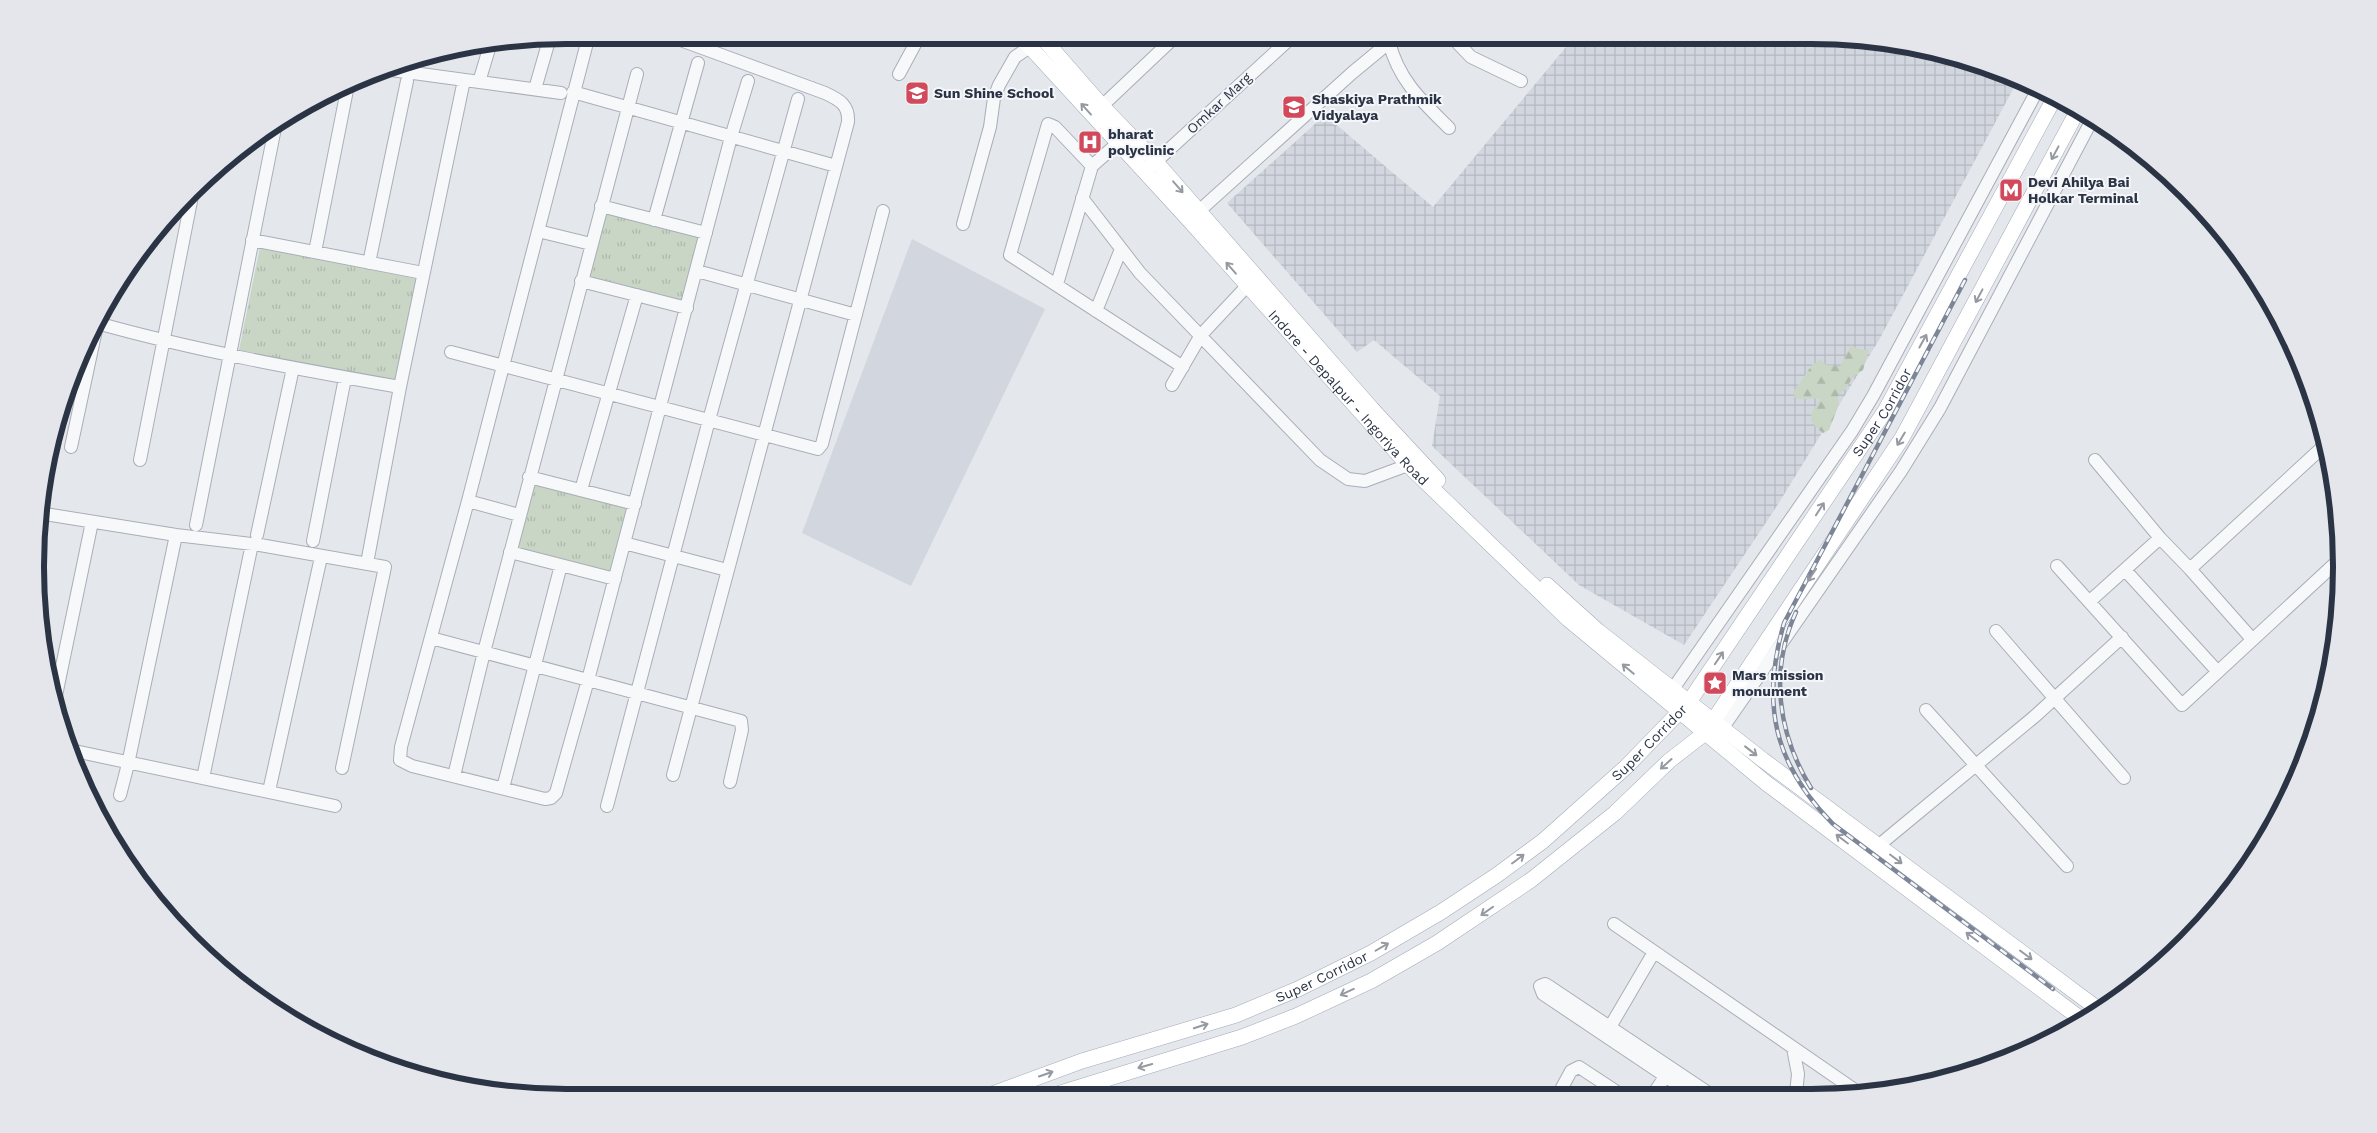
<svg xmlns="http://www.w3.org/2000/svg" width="2377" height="1133" font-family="'Work Sans',sans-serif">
<defs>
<pattern id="industrial-grid" width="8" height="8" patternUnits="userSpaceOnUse" patternTransform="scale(1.25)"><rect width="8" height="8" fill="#d2d6de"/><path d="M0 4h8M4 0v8" fill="none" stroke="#b4b8c0"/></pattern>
<pattern id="forest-firs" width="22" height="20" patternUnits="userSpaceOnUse" patternTransform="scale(1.25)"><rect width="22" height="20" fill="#c9d6c5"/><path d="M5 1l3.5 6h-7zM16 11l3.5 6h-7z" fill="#adb8ab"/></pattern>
<pattern id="park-tufts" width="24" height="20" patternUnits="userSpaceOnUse" patternTransform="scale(1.25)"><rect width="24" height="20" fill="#c9d6c5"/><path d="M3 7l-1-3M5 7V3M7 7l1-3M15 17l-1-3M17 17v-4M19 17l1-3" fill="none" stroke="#adb8ab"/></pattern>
</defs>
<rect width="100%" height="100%" fill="#e4e7ec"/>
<!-- built -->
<path fill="#d2d6de" d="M912 239 1045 309 911 586 802 533Z"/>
<!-- industrial -->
<path fill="url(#industrial-grid)" d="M1576 35H1811L1914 45 2019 78 1879 340 1775 509 1684 645 1579 585 1432 446 1440 396 1374 340 1357 352 1227 203 1325 115 1433 207Z"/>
<!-- forest -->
<path fill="url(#forest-firs)" d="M1851 345 1858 349 1869 350 1863 370 1852 378 1846 389 1838 395V407L1829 430 1823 433C1806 421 1809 412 1821 399 1811 397 1804 401 1795 398L1793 392 1812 365 1821 359 1826 365 1840 366Z"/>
<!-- park -->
<path fill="url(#park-tufts)" d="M606 213 700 238 683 303 589 278Z
M260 247 418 279 396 383 239 350Z
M533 483 628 507 611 573 516 550Z"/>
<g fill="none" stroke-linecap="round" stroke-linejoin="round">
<!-- minor casing -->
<g stroke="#a9aeb7" stroke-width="14">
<path id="minor" d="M589 35 468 501 401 747 400 760 412 766 545 799 551 798 556 793 588 680 731 137 748 81
M667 35 825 93C840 100 849 105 848 122L673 775
M1450 35 1471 57 1521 81
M1389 42C1399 81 1422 101 1449 128
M384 69 561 93
M899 74 920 35
M479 82 491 42
M535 89 550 37
M573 92 836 166
M1102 106 1177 35
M1092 166 1055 127 1048 124 1010 255 1183 367
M1150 167 1294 35
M1082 198 1140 273 1320 460 1348 479 1365 481 1408 465
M601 206 706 233
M1199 211 1352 73 1398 35
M654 220 698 63
M963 224 990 127 994 98 999 85 1015 57 1037 42
M538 231 591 244
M252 240 423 273
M315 252 348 85
M369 263 407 81
M697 271 856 315
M581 281 687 308
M1057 284 1092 166 1118 143
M1096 311 1121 249
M97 323C197 351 298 369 400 387
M451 352 818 449 822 444 883 211
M1172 385 1201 335 1247 286
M71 447 99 316
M140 460 193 191
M2095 460 2160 538
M529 477 635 504
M581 490 637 295
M468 501 519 515
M39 513 176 535 260 545 385 567 342 768
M196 525 276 123
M257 535 293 368
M313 541 345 378
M624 543 727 570
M510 552 615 579
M368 558 400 387 464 80
M2057 566 2182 705 2341 558
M2190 569 2252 639
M2125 570 2218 672
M2090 601 2160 538 2190 569 2326 444
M1996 631 2124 778
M431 638 741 721 742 730 730 782
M1668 696 1852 431 1873 396 2038 89
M54 705 92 522
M1926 710 2067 866
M1717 736 1901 471 1940 408 2093 118
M70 750 335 806
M454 776 484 652 637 74
M203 778 252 544
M503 788 561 565
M269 791 321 557
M120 795 128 764 176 535
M607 806 709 420 798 99
M1878 846 2034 717 2122 637
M1614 924 1859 1093
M1610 1027 1654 952
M1793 1048 1798 1074 1796 1094
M1653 1094 1670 1070
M1692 1094 1543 994 1540 986 1545 984 1550 987 1710 1094
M1558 1095 1571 1071 1579 1067 1620 1094"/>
</g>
<!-- major casing -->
<g stroke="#a3abb8" stroke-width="16">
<g id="major">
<path id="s1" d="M1019 35 1189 220 1408 465 1568 619 1766 783 2081 1019"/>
<path d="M1040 35 1102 106 1156 162 1372 409 1438 480"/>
<path d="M1547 585 1598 631 1763 760 2098 1009"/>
<path d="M1051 1096 1242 1037 1296 1016 1371 981 1437 943 1531 880 1615 813 1669 761 1705 733 1902 438 2078 110"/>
<path id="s2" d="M984 1097 1082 1061 1236 1015 1298 989 1371 953 1441 912 1497 875 1543 841 1626 767 1689 702 1885 411 2055 97"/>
</g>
</g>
<!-- minor -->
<use href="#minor" stroke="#f7f8fa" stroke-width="12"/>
<!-- major -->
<use href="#major" stroke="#fff" stroke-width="15"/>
<!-- rail casing -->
<g stroke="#7d8696" stroke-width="4.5">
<path id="rail" d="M2060 102 2061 100
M1965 280 1784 623C1761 703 1773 763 1833 824L2053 989
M1796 612C1769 671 1778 734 1811 788"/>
</g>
<!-- rail -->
<use href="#rail" stroke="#f4f6f9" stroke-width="2.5" stroke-dasharray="8" stroke-linecap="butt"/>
</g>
<!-- one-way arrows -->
<defs><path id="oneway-shaft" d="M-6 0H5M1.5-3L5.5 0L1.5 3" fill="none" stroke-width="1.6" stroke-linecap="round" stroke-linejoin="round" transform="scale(1.25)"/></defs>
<g stroke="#959aa2">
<use href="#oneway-shaft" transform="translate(1086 109) rotate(-132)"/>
<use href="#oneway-shaft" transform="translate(2055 153) rotate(118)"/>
<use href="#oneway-shaft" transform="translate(1178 187) rotate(49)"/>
<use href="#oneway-shaft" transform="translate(1231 268) rotate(-131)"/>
<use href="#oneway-shaft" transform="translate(1979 296) rotate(118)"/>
<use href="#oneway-shaft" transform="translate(1923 341) rotate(-61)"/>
<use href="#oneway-shaft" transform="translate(1901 439) rotate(121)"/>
<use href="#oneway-shaft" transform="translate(1820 509) rotate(-57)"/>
<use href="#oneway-shaft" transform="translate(1812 575) rotate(124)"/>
<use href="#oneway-shaft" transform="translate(1719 658) rotate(-56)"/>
<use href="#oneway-shaft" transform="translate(1628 669) rotate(-140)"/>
<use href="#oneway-shaft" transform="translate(1751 751) rotate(38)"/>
<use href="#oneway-shaft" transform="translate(1666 764) rotate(138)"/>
<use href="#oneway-shaft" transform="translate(1842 839) rotate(-143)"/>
<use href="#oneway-shaft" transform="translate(1518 859) rotate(-37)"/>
<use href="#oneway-shaft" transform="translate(1896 859) rotate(37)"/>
<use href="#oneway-shaft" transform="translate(1487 911) rotate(145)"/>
<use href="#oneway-shaft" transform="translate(1972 937) rotate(-143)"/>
<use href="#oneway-shaft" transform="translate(1382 947) rotate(-30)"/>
<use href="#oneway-shaft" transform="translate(2026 955) rotate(37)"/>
<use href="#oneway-shaft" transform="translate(1347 992) rotate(155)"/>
<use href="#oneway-shaft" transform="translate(1201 1026) rotate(-18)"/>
<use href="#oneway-shaft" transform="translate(1145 1066) rotate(164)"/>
<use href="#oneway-shaft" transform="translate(1046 1074) rotate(-19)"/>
</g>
<!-- icons -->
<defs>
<g id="school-square" transform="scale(1.25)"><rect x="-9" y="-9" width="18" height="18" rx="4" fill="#d1495b" stroke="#f4f6f9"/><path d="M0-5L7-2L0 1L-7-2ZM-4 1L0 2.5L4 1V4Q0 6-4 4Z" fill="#fff"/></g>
<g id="hospital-square" transform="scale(1.25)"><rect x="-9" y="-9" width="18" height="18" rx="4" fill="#d1495b" stroke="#f4f6f9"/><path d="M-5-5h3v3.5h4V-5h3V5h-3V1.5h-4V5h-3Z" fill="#fff"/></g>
<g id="metro-square" transform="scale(1.25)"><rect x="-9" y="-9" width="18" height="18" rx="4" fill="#d1495b" stroke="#f4f6f9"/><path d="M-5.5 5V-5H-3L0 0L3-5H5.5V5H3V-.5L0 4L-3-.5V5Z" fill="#fff"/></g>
<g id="sight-square" transform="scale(1.25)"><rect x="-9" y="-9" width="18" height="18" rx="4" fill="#d1495b" stroke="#f4f6f9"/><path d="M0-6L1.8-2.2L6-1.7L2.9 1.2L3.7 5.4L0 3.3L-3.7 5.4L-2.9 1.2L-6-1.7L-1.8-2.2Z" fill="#fff"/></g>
</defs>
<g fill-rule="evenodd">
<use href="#school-square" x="917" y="93"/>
<use href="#school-square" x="1294" y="107"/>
<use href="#hospital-square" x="1090" y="142"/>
<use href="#metro-square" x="2011" y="190"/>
<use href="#sight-square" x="1715" y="683"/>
</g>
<g text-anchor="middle" stroke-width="4" stroke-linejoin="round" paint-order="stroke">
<!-- poi labels -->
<g font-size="14" font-weight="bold" fill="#2b3445" stroke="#f4f6f9" text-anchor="start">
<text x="934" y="98">Sun Shine School</text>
<text x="1312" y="104">Shaskiya Prathmik<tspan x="1312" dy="16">Vidyalaya</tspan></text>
<text x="1108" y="139">bharat<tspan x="1108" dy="16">polyclinic</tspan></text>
<text x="2028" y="187">Devi Ahilya Bai<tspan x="2028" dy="16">Holkar Terminal</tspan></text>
<text x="1732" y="680">Mars mission<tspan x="1732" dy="16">monument</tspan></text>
</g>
<!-- street labels -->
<g font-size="14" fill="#2b3445" stroke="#f4f6f9">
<text transform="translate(1219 103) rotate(-43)" y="5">Omkar Marg</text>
<text dy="5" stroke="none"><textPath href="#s1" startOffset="490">Indore - Depalpur - Ingoriya Road</textPath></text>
<text dy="5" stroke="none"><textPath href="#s2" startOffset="1169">Super Corridor</textPath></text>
<text dy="5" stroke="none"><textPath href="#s2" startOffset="764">Super Corridor</textPath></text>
<text dy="5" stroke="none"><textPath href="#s2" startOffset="359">Super Corridor</textPath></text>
</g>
</g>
<!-- crop -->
<path d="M0 0H2377V1133H0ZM566 44H1811A522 522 0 0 1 2333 566V567A522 522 0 0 1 1811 1089H566A522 522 0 0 1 44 567V566A522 522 0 0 1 566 44Z" fill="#e4e6eb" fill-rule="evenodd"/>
<path fill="none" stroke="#2b3445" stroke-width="6" d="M566 44H1811A522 522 0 0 1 2333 566V567A522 522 0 0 1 1811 1089H566A522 522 0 0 1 44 567V566A522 522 0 0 1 566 44Z"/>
</svg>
